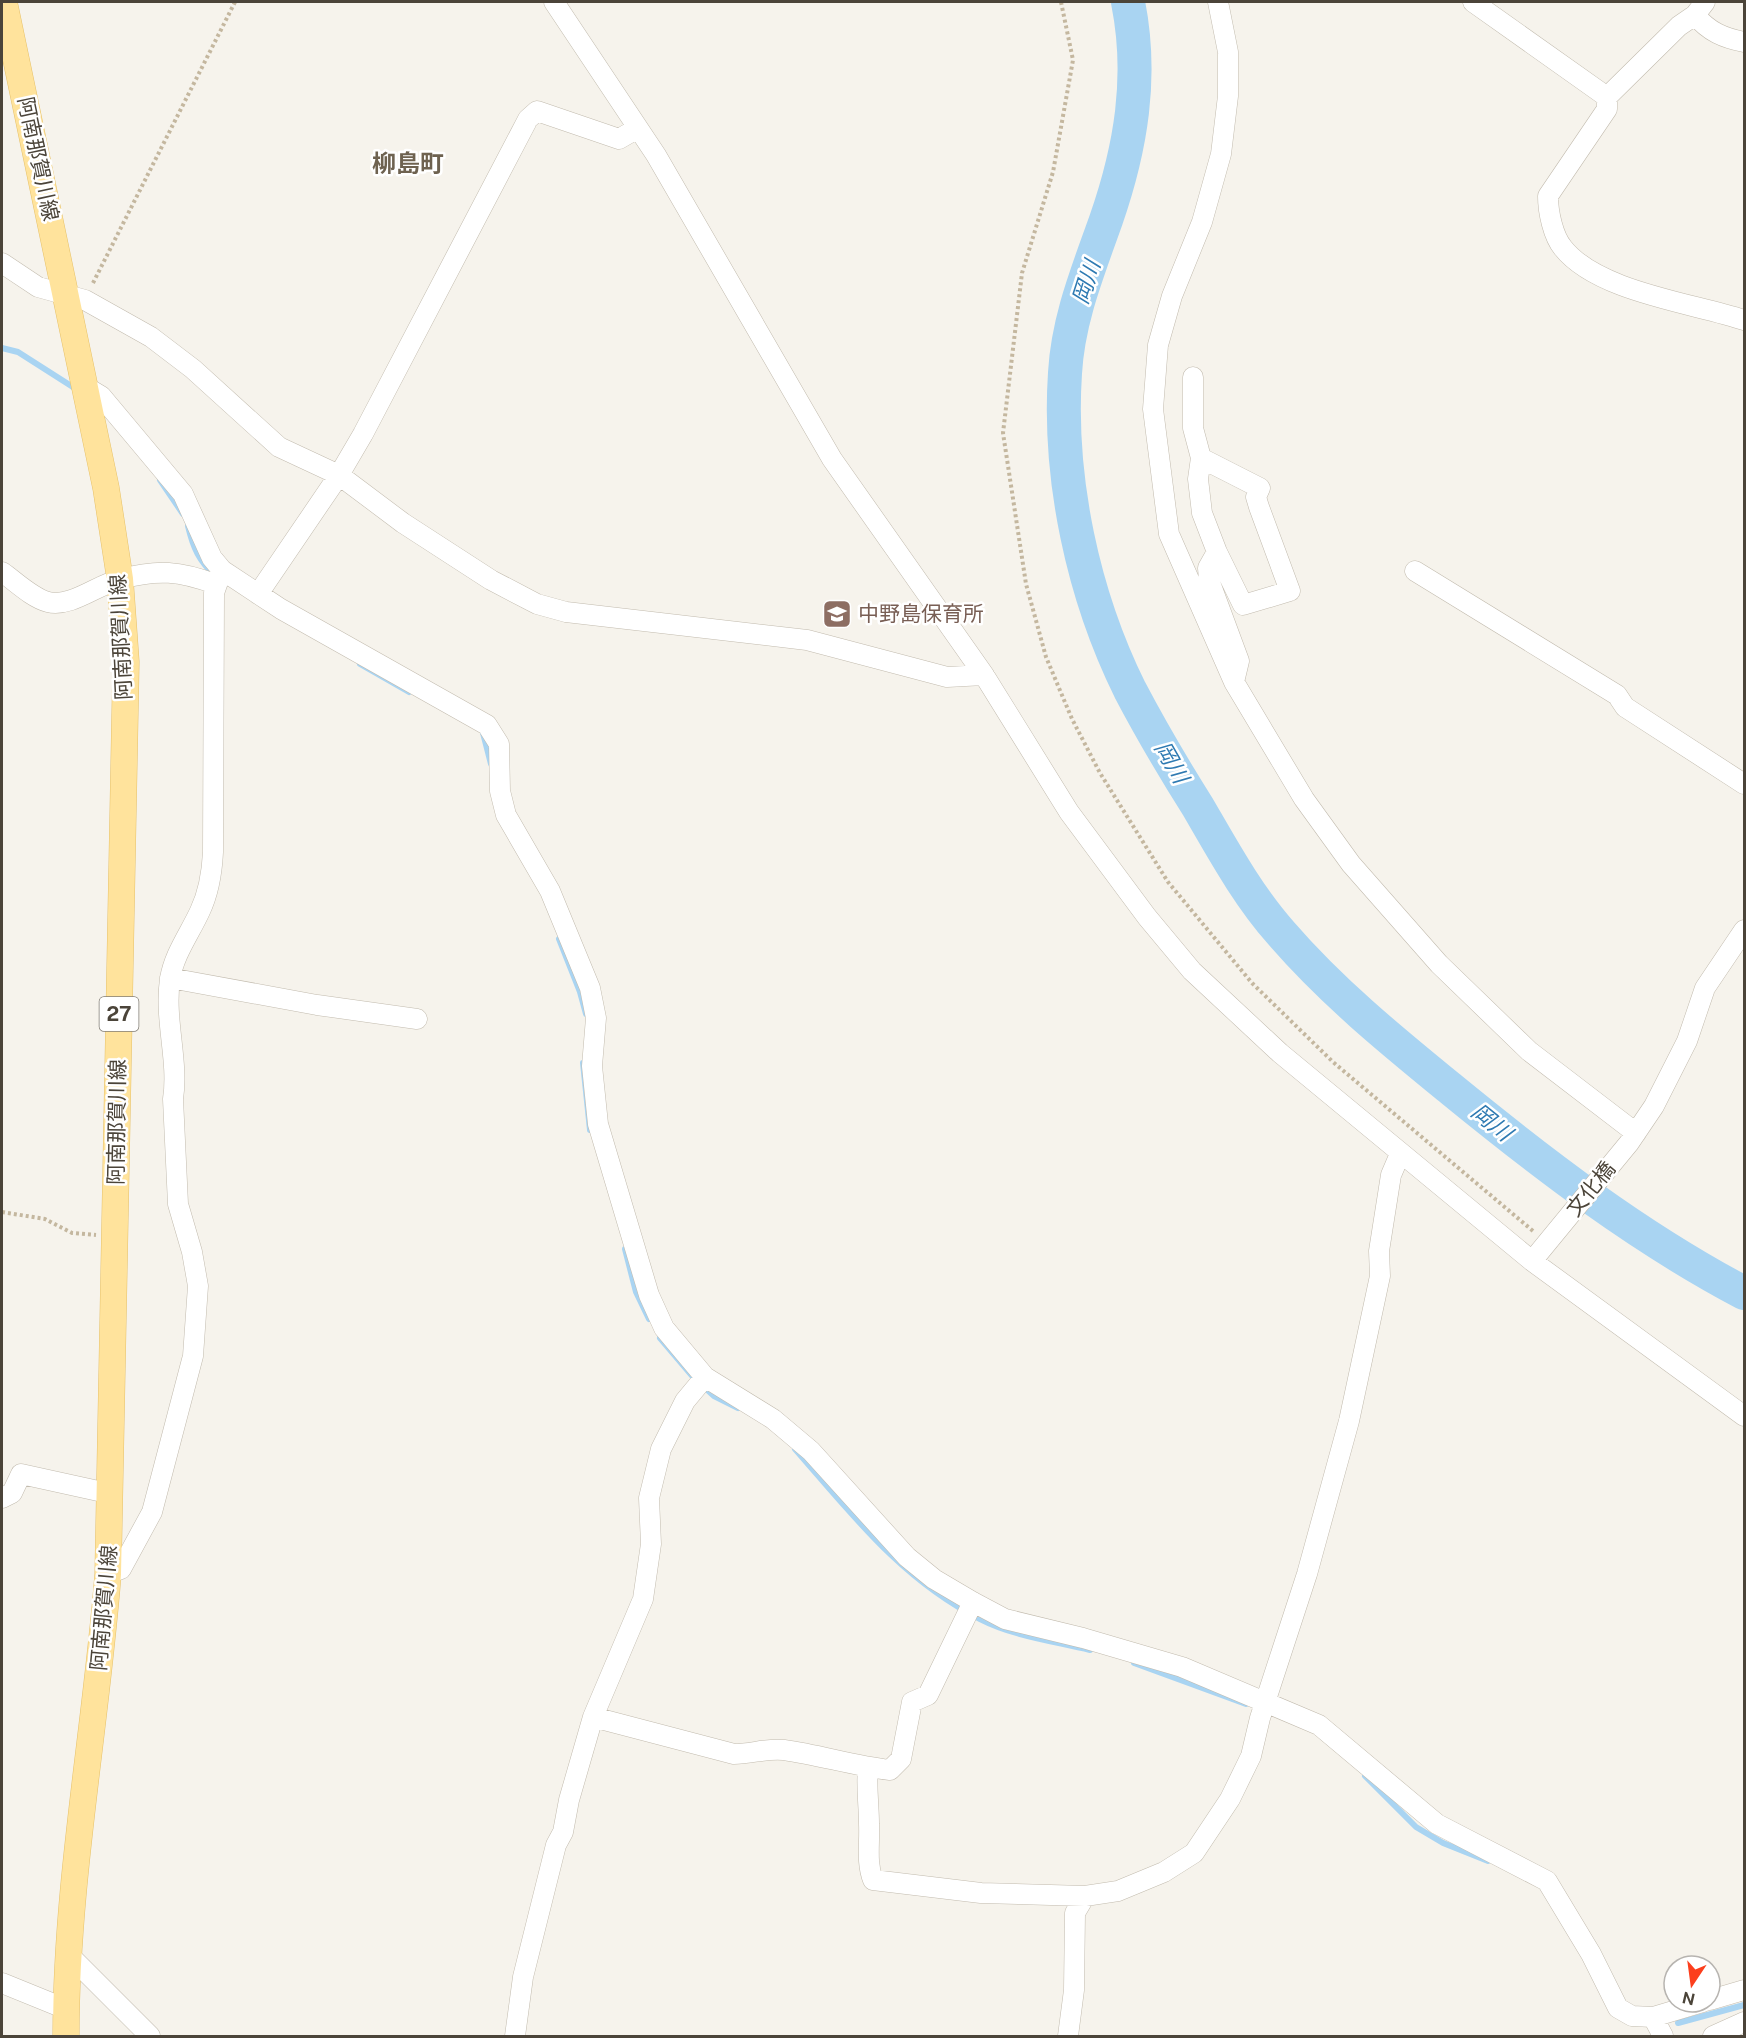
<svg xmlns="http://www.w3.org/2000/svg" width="1746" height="2038" font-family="'Public Sans','Noto Sans JP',sans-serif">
<rect width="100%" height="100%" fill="#f6f3ec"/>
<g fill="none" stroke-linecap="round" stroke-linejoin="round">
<!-- stream -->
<path stroke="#a9d4f2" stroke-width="6" d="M2 348 18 352 76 389
M160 480 183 514
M188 526C193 547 199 562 216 576
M360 664 409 692
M483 733 491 764
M559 939 580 992 586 1014
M583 1063 590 1130
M625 1249 636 1292 649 1319
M660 1338 694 1378
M702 1385 714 1396 738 1408
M795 1449C851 1513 902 1580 980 1619 1013 1636 1053 1641 1090 1650
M1134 1663 1246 1704
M1365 1776 1416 1827 1443 1843 1488 1861
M1678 2023 1744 2005"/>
<!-- river -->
<path stroke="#a9d4f2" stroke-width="34" d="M1128 2C1143 77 1131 148 1106 220 1088 271 1068 319 1065 373 1058 479 1083 595 1130 690 1151 730 1174 769 1198 807 1223 850 1248 896 1281 933 1332 992 1391 1040 1451 1089 1544 1165 1638 1237 1744 1293"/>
<!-- minor casing -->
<g stroke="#c2bbae" stroke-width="21">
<path id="minor" d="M554 2 656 155 832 459 984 675 1069 812 1147 917 1192 971 1280 1053 1532 1261 1744 1416
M1218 2 1228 52V96L1221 154 1202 222 1172 296 1158 345 1153 409 1169 534 1234 682 1304 799 1351 864 1439 964 1529 1051 1636 1133
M1473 2 1607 97
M1705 2 1695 15 1679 26 1607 97V109L1548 196C1548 212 1553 236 1563 248 1598 292 1693 303 1744 320
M1695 15C1709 32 1724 38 1744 42
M2 263 38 287 85 300 151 337 193 369 279 447 339 475 403 523 491 580 537 604 566 612 807 640 947 677 984 675
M1193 377V428L1201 458 1198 479 1202 513 1217 552 1208 568 1209 580 1239 661 1234 682
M86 387 101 396 183 494 212 558 222 570 281 609 487 725 499 744 500 791 506 815 550 891 590 988 596 1018 592 1066 598 1124 649 1295 664 1328 705 1377 773 1419 811 1451 907 1557 934 1579 973 1602 1005 1619 1083 1638 1182 1667 1319 1725 1437 1824 1547 1881 1591 1954 1618 2008 1632 2016 1653 2017 1703 2002
M1201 458 1260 488 1256 497 1259 507 1290 591 1243 605 1217 552
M1415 571 1617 695 1625 707 1744 784
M2 572C15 581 32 598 48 602 71 608 98 584 121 579 158 569 180 571 215 584
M258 594 339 475 363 434 528 119 537 111 619 139 638 128
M170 978 317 1005 417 1019
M1532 1261 1629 1143 1654 1106 1687 1041 1705 988 1744 930
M2 1498 12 1493 21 1474 112 1494
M108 1574 121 1569 152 1512 193 1356 198 1286 192 1252 178 1204 173 1099C179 1061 164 1020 170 979 174 954 190 933 200 911 209 892 212 873 213 852L214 593 222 570
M593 1717 734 1754C752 1754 766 1748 784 1750 820 1755 854 1766 890 1770L901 1759 912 1702 928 1695 973 1602
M868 1768C866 1787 869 1805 869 1824 870 1843 866 1862 873 1880L981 1893 1085 1896 1118 1891 1164 1872 1194 1853 1230 1799 1251 1756 1260 1718 1307 1574 1349 1421 1380 1276 1379 1251 1391 1175 1400 1154
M67 1953 150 2036
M2 1983 66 2009
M1710 2000 1744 1990
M1653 2017 1663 2036
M515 2036 523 1977 556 1845 563 1832 569 1800 593 1717 643 1599 651 1544 649 1498 661 1449 685 1401 705 1377
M1068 2036 1074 1990 1075 1913 1085 1896
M1713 2036 1744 2022"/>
</g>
<!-- major casing -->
<g stroke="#e6c16a" stroke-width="27">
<path id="major" d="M4 2 106 488 120 579 126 662 108 1574C96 1728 66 1881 66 2036"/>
</g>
<!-- path -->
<path stroke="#c4b79f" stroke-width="4" stroke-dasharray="3 3" stroke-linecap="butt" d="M1061 2 1073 60 1053 172 1022 273 1003 433 1026 584 1046 657 1072 719 1100 773 1168 882 1252 983 1333 1062 1533 1231
M93 283 235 2
M2 1212 45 1219 72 1233 96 1235"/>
<!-- minor -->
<use href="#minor" stroke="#fff" stroke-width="20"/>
<!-- major -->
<use href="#major" stroke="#ffe39c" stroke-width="26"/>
</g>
<!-- icons -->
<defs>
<g id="school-square" transform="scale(1.5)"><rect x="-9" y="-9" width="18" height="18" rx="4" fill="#8d6e63" stroke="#fff"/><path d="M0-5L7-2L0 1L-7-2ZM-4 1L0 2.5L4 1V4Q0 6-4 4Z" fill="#fff"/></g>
</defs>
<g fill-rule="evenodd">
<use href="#school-square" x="837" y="614"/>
</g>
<g text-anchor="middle" stroke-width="5" stroke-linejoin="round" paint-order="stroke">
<!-- shield labels -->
<rect fill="#fff" stroke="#817c74" stroke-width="1.5" x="99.5" y="997" width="39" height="34" rx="4.5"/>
<g font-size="20" font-weight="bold" fill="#4b4439">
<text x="119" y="1021">27</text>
</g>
<!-- street labels -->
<g font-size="21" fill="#4b4439" stroke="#fff">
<text transform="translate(38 159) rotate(78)" y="7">阿南那賀川線</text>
<text transform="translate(121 637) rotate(-93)" y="7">阿南那賀川線</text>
<text transform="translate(117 1122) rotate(-89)" y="7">阿南那賀川線</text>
<text transform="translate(1591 1189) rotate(-51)" y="7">文化橋</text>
<text transform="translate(104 1608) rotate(-85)" y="7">阿南那賀川線</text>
</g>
<!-- education labels -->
<g font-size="21" fill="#785e54" stroke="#fff" text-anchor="start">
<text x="858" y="621">中野島保育所</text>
</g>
<!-- water labels -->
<g font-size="22" font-style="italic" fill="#2e7ab2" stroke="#fff">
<text transform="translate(1086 282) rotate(-72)" y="8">岡川</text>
<text transform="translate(1172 762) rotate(60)" y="8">岡川</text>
<text transform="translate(1492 1122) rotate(39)" y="8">岡川</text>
</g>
<!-- quarter labels -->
<g font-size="24" font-weight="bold" fill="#6e6250" stroke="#fff">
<text x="408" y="172">柳島町</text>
</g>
</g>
<!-- border -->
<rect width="1746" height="2038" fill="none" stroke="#4b4439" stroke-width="6"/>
<!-- north arrow -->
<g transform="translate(1692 1984) rotate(193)"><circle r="28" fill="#ffffff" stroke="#b7b4b0" stroke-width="1.5"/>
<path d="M0-4.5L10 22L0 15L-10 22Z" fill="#fc3f1d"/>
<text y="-9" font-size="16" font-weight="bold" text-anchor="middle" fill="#4b4439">N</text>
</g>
</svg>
